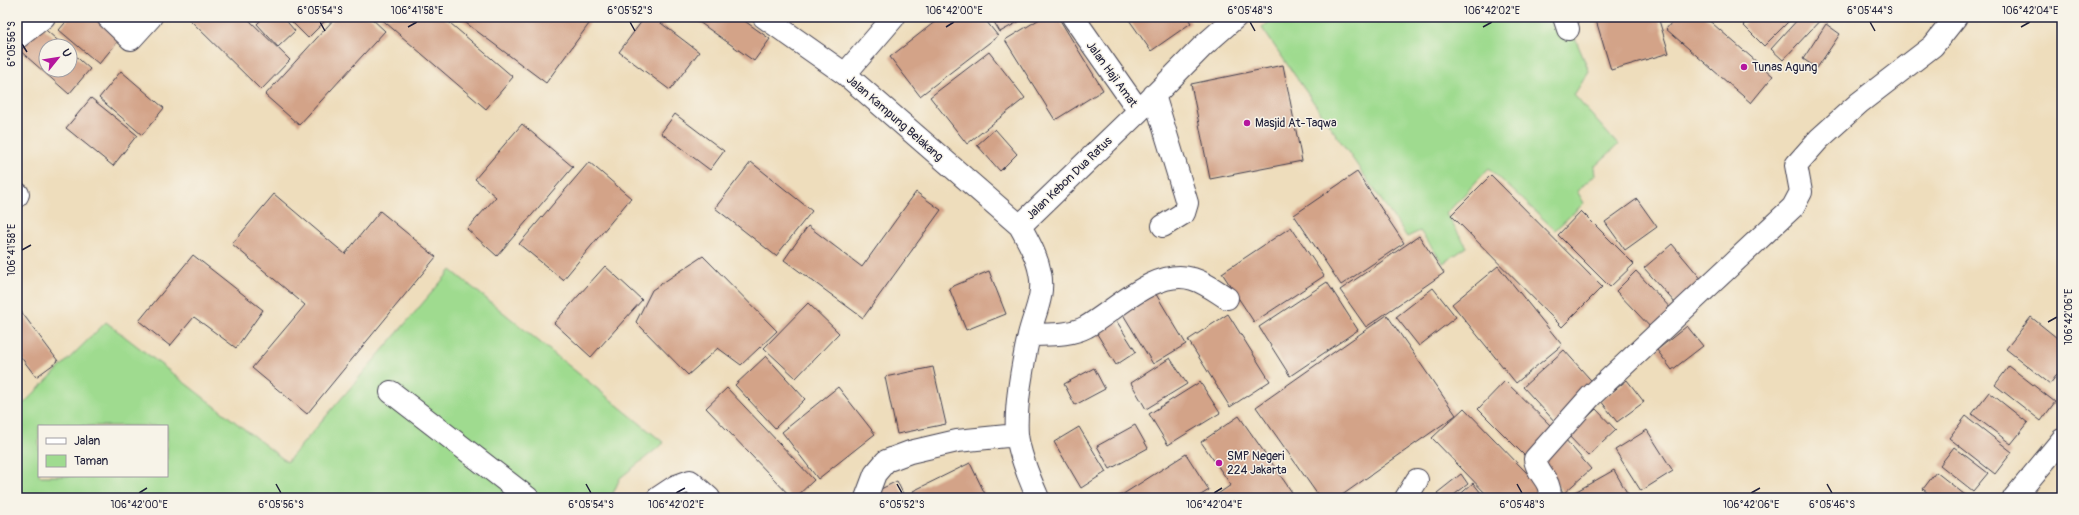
<svg xmlns="http://www.w3.org/2000/svg" width="2079" height="515" font-family="Pangolin,sans-serif">
<rect width="100%" height="100%" fill="#f7f3e8"/>
<filter id="ink" filterUnits="userSpaceOnUse"><feTurbulence type="fractalNoise" baseFrequency=".025" numOctaves="2"/><feDisplacementMap in="SourceGraphic" scale="8" xChannelSelector="R" yChannelSelector="G"/><feConvolveMatrix kernelMatrix="1 2 1 2 8 2 1 2 1" color-interpolation-filters="sRGB"/></filter>
<filter id="wash" filterUnits="userSpaceOnUse"><feTurbulence type="fractalNoise" baseFrequency=".012" numOctaves="4" result="noise"/><feDisplacementMap in="SourceGraphic" scale="16" xChannelSelector="R" yChannelSelector="G"/><feGaussianBlur stdDeviation="0.9" result="paint"/><feColorMatrix in="noise" values="0 0 0 0 0 0 0 0 0 0 0 0 0 0 0 0 0 1.4 0 .05"/><feComposite in="paint" operator="in"/></filter>
<g filter="url(#wash)">
<rect width="100%" height="100%" fill="#eeddbc"/>
<!-- green -->
<path fill="#9fdb8f" stroke="#607e65" fill-rule="evenodd" d="M1274 17H1566L1589 71 1574 95 1618 145 1594 167 1595 175 1577 191 1584 203 1555 230 1489 168 1446 214 1467 247 1443 263 1420 231 1407 237 1262 28Z
M451 270 664 443 620 478 611 498H17V410L106 322 287 462ZM39 426H167V476H39Z"/>
<g id="blocks">
<!-- building -->
<path fill="#d3a388" d="M70 17H103L124 34 99 64 59 30Z
M187 17H246L290 60 261 90Z
M264 17H283L295 31 278 47 257 24Z
M287 17H329L308 38Z
M336 17H370L385 31 299 125 265 95Z
M379 17H443L513 77 486 109Z
M458 17H594L546 83Z
M645 17H653L699 52 670 90 619 52Z
M692 17H739L770 39 754 61Z
M941 17H983L998 36 920 96 890 57Z
M991 17H1027L1000 32Z
M1043 17H1058L1103 90 1055 120 1005 40Z
M1127 17H1187L1191 23 1151 51Z
M1595 17H1658L1669 53 1611 70Z
M1676 17H1705L1773 76 1751 103 1666 29Z
M1751 17H1793L1764 46 1743 25Z
M1800 17H1823L1783 60 1771 49Z
M39 24 64 46H46V70H70V51L90 69 69 94 18 49Z
M1826 24 1840 34 1817 68 1803 59Z
M989 52 1025 98 967 144 930 97Z
M1283 65 1302 161 1210 179 1191 84Z
M121 71 164 108 142 135 99 98Z
M91 98 137 135 113 166 66 128Z
M675 114 724 151 710 170 661 133Z
M522 124 573 167 497 256 467 229 496 197 475 179Z
M995 129 1017 154 1000 171 977 145Z
M589 162 631 198 563 280 519 244Z
M751 162 812 211 776 256 715 208Z
M1357 172 1404 243 1341 285 1294 215Z
M1491 175 1602 287 1562 327 1451 215Z
M916 192 941 210 863 318 784 260 808 226 862 267Z
M274 194 345 254 380 211 436 257 307 414 252 368 305 305 232 244Z
M1637 199 1657 227 1625 250 1605 222Z
M1581 211 1634 264 1610 287 1558 235Z
M1291 227 1324 276 1254 322 1222 273Z
M1419 236 1444 273 1366 327 1340 290Z
M1672 244 1703 281 1676 304 1644 268Z
M193 255 263 310 236 348 194 317 170 346 139 321Z
M703 256 777 331 741 365 718 348 688 375 636 322 652 290Z
M605 266 642 300 591 357 554 323Z
M1498 266 1562 345 1516 383 1452 304Z
M989 271 1006 314 966 330 949 288Z
M1636 271 1674 312 1654 331 1616 291Z
M1327 282 1358 330 1290 376 1259 327Z
M1151 286 1186 344 1153 364 1118 306Z
M1433 288 1456 317 1419 346 1396 317Z
M808 303 839 333 796 378 764 348Z
M17 306 58 361 36 377 17 352Z
M1228 314 1270 381 1230 407 1188 340Z
M1387 315 1456 415 1338 498H1320L1256 407Z
M1114 317 1136 352 1116 365 1094 329Z
M2031 317 2062 342V368L2050 384 2006 349Z
M1687 326 1703 346 1672 370 1657 350Z
M1564 350 1597 387 1557 424 1523 387Z
M766 356 805 399 775 428 735 385Z
M1170 358 1187 384 1146 409 1131 383Z
M2009 366 2055 402 2041 421 1995 385Z
M933 367 946 424 897 434 885 377Z
M1094 368 1105 389 1075 405 1064 384Z
M1627 380 1644 402 1617 422 1601 401Z
M1505 381 1555 430 1527 458 1478 409Z
M1200 382 1220 413 1168 445 1149 414Z
M838 387 875 434 818 479 782 432Z
M727 388 814 480 795 498H792L706 408Z
M1989 392 2028 423 2011 444 1972 414Z
M1464 408 1550 497 1549 498H1490L1432 438Z
M1596 409 1616 430 1588 456 1568 435Z
M1239 416 1296 498H1212L1231 485 1201 442Z
M1966 416 2012 452 1995 474 1949 438Z
M1135 425 1148 448 1110 469 1097 446Z
M1079 427 1106 472 1081 488 1054 442Z
M1647 430 1673 471 1641 491 1615 450Z
M1565 439 1591 469 1564 493 1538 463Z
M1954 447 1988 473 1973 491 1940 465Z
M1186 454 1209 490 1196 498H1117Z
M970 463 987 498H916L913 491Z
M1614 470 1630 498H1570L1568 496Z
M1936 472 1969 498H1934L1923 489Z
M1461 474 1468 484 1450 498H1441L1437 493Z
M897 481 905 498H873L871 494Z
M1473 483 1485 498H1456Z"/>
</g>
</g>
<g filter="url(#ink)">
<use href="#blocks" fill-opacity="0" stroke="#413e4e" stroke-width="1"/>
<g fill="none" stroke-linecap="round" stroke-linejoin="round">
<!-- minor casing -->
<g stroke="#413e4e" stroke-width="24">
<path id="minor" d="M108 17 131 39 151 17
M764 17 845 74 1020 226C1028 241 1037 256 1040 273 1045 295 1034 314 1029 335 1023 362 1015 407 1017 434 1019 454 1030 480 1038 498
M1073 17 1139 111
M1564 17 1568 29
M17 38 44 17
M845 74 894 17
M1154 95 1187 203 1184 213 1163 226
M17 196 18 194
M1020 226 1139 111 1203 46 1236 17
M1029 335C1048 334 1069 336 1086 327 1116 310 1156 267 1193 279 1206 283 1216 291 1227 298
M391 392 528 498
M658 498 676 486 690 481 709 498
M866 498 875 474 886 461 910 452 957 441 1017 435
M1406 498 1417 480
M1550 498C1551 478 1537 476 1535 459L1591 396 1793 207 1801 192 1796 165 1819 139 1859 103 1933 46 1956 17
M2014 498 2062 440"/>
</g>
<!-- minor -->
<use href="#minor" stroke="#fff" stroke-width="22"/>
</g>
</g>
<!-- ticks -->
<path fill="none" stroke="#22223b" stroke-width="1.5" d="M320 22 325 31M630 22 635 31M1250 22 1255 31M1870 22 1875 31M408 27 417 22M946 27 954 22M1483 27 1492 22M2021 27 2030 22M22 44 27 52M22 250 31 245M2048 322 2057 317M276 484 281 493M586 484 591 493M897 484 902 493M1517 484 1522 493M1827 484 1832 493M139 493 147 488M676 493 685 488M1214 493 1222 488M1751 493 1760 488"/>
<!-- markers -->
<g fill="#b5179e" stroke="#f7f3e8" stroke-width="1.5">
<circle cx="1744" cy="67" r="4"/>
<circle cx="1247" cy="123" r="4"/>
<circle cx="1219" cy="463" r="4"/>
</g>
<g text-anchor="middle" stroke-width="3" stroke-linejoin="round" paint-order="stroke">
<!-- poi labels -->
<g font-size="12" fill="#22223b" stroke="#f7f3e8" text-anchor="start">
<text x="1752" y="71">Tunas Agung</text>
<text x="1255" y="127">Masjid At-Taqwa</text>
<text x="1227" y="460">SMP Negeri<tspan x="1227" dy="14">224 Jakarta</tspan></text>
</g>
<!-- street labels -->
<g font-size="12" fill="#22223b" stroke="#f7f3e8">
<text transform="translate(1112 74) rotate(54)" y="4">Jalan Haji Amat</text>
<text transform="translate(895 118) rotate(41)" y="4">Jalan Kampung Belakang</text>
<text transform="translate(1069 178) rotate(-44)" y="4">Jalan Kebon Dua Ratus</text>
</g>
</g>
<!-- margin -->
<rect width="2079" height="515" fill="none" stroke="#f7f3e8" stroke-width="44"/>
<!-- legend -->
<rect x="38" y="425" width="130" height="52" fill="#f7f3e8" stroke="#a29fa3"/>
<rect x="46" y="438" width="20" height="6" fill="#ffffff" stroke="#a29fa3"/>
<text x="74" y="445" font-size="12" fill="#22223b">Jalan</text>
<rect x="46" y="455" width="20" height="12" fill="#9fdb8f" stroke="#a29fa3"/>
<text x="74" y="465" font-size="12" fill="#22223b">Taman</text>
<!-- north arrow -->
<g transform="translate(58 58) rotate(60)"><circle r="19" fill="#f7f3e8" stroke="#a29fa3"/>
<path d="M0-3L7 15L0 10L-7 15Z" fill="#b5179e"/>
<text y="-6" font-size="11" font-weight="bold" text-anchor="middle" fill="#22223b">U</text>
</g>
<rect x="22" y="22" width="2035" height="471" fill="none" stroke="#22223b" stroke-width="1.5"/>
<g font-size="10" text-anchor="middle" fill="#22223b">
<text x="320" y="14">6°05'54"S</text>
<text x="417" y="14">106°41'58"E</text>
<text x="630" y="14">6°05'52"S</text>
<text x="954" y="14">106°42'00"E</text>
<text x="1250" y="14">6°05'48"S</text>
<text x="1492" y="14">106°42'02"E</text>
<text x="1870" y="14">6°05'44"S</text>
<text x="2030" y="14">106°42'04"E</text>
<text transform="translate(11 44) rotate(-90)" y="4">6°05'56"S</text>
<text transform="translate(11 250) rotate(-90)" y="4">106°41'58"E</text>
<text transform="translate(2068 317) rotate(-90)" y="4">106°42'06"E</text>
<text x="139" y="508">106°42'00"E</text>
<text x="281" y="508">6°05'56"S</text>
<text x="591" y="508">6°05'54"S</text>
<text x="676" y="508">106°42'02"E</text>
<text x="902" y="508">6°05'52"S</text>
<text x="1214" y="508">106°42'04"E</text>
<text x="1522" y="508">6°05'48"S</text>
<text x="1751" y="508">106°42'06"E</text>
<text x="1832" y="508">6°05'46"S</text>
</g>
</svg>
